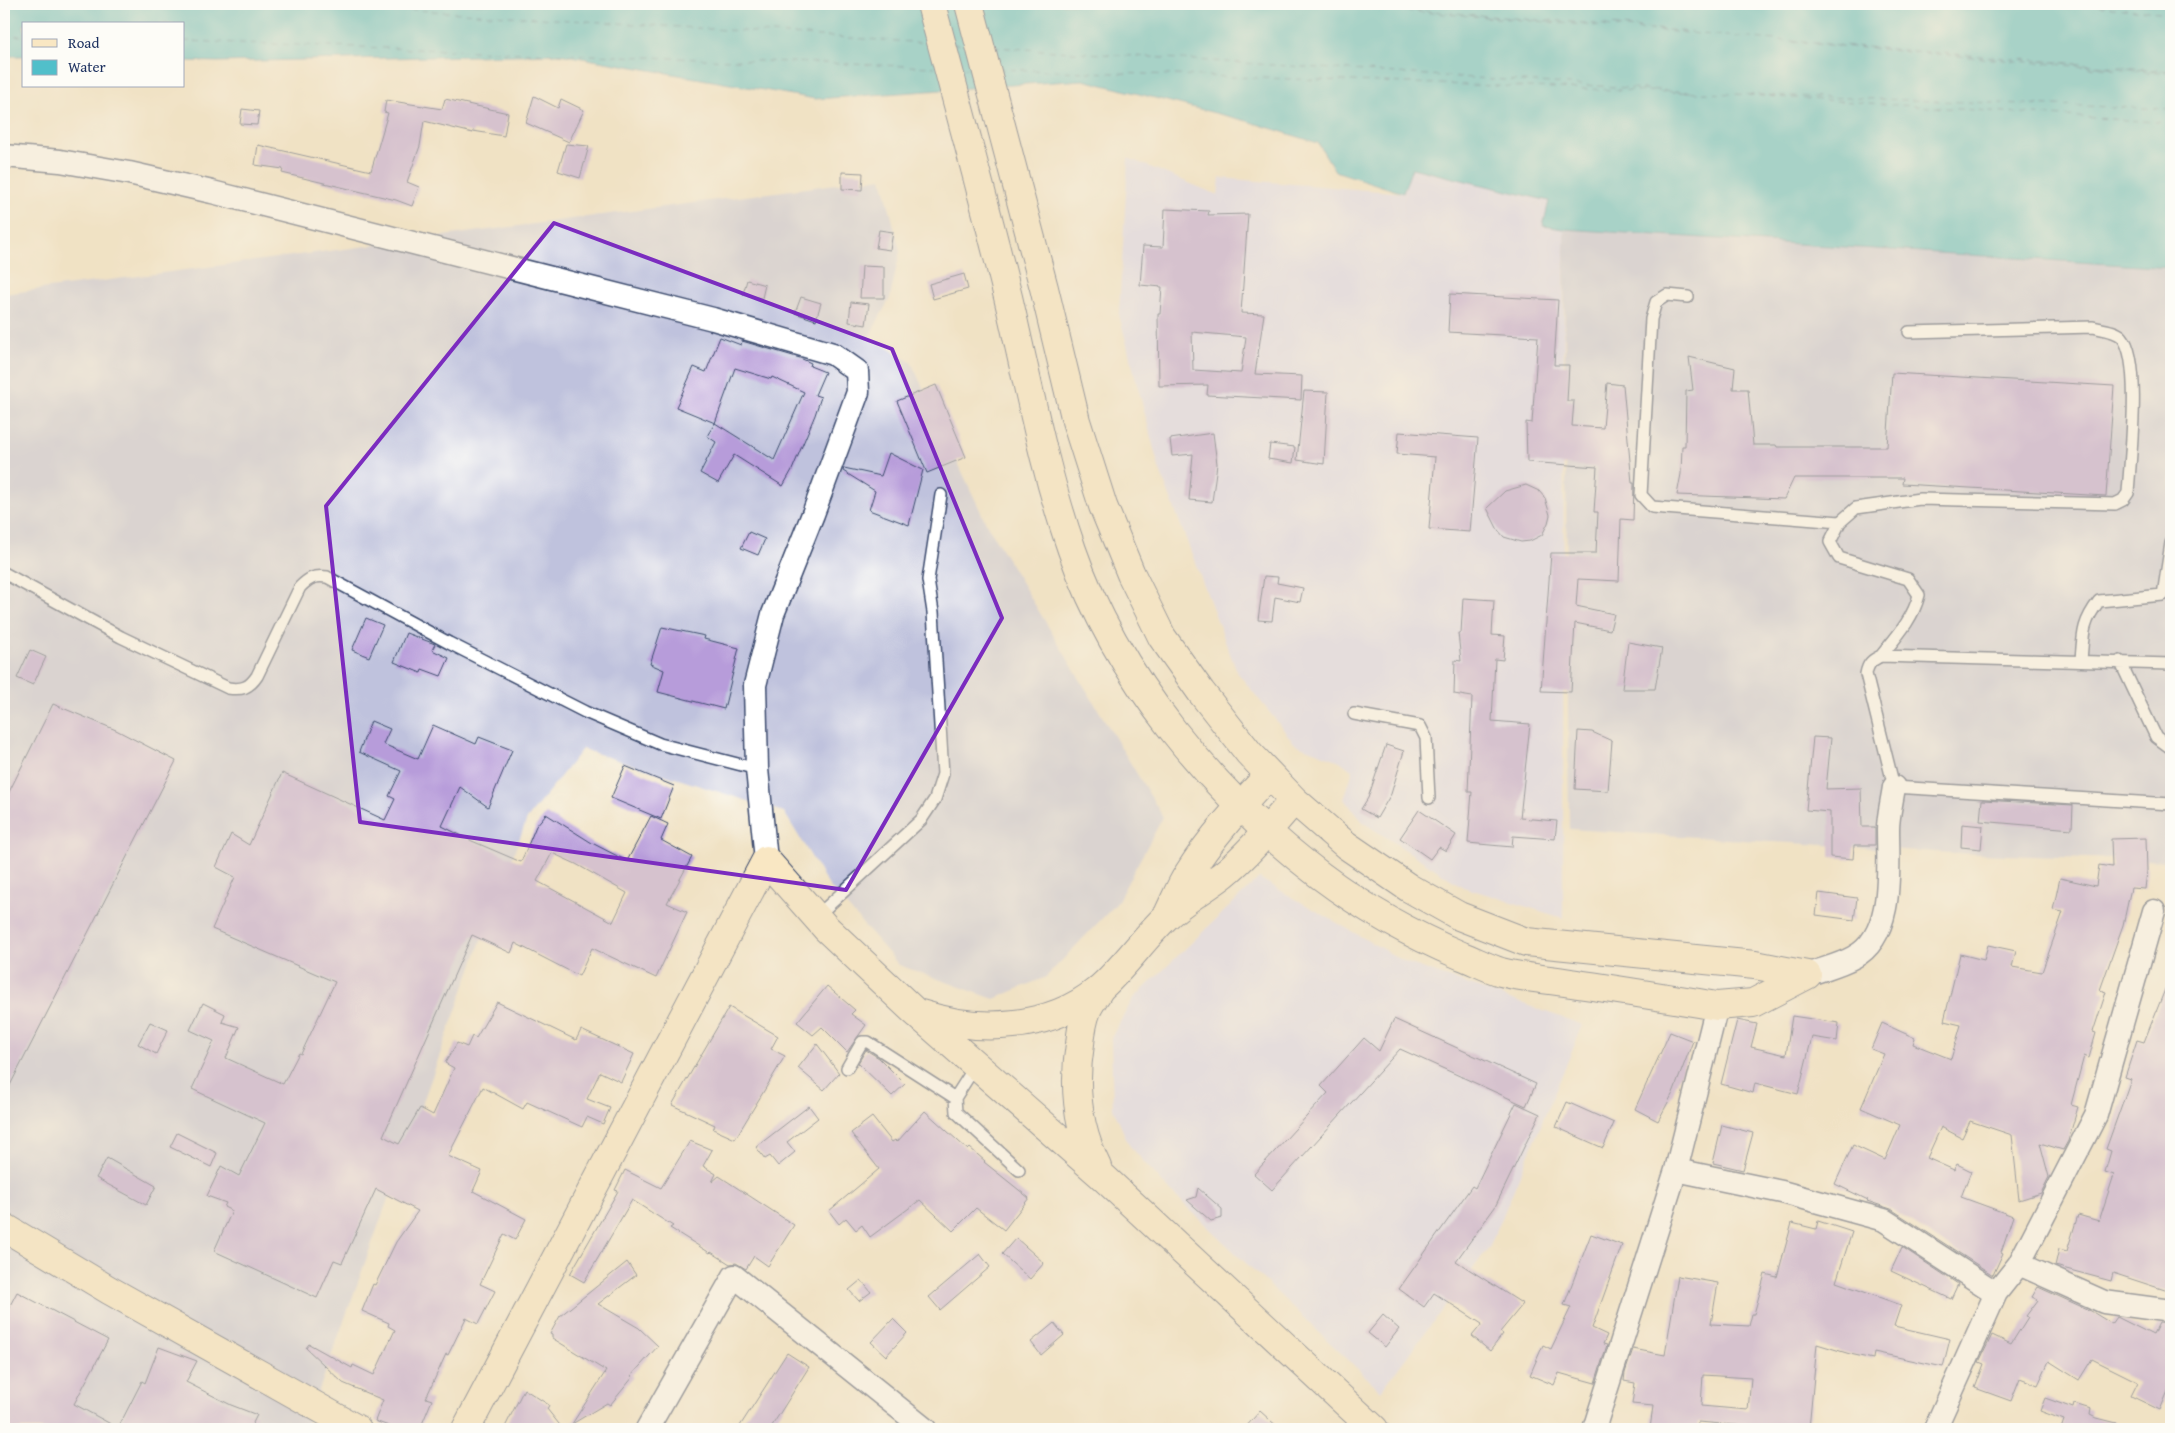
<svg xmlns="http://www.w3.org/2000/svg" width="2175" height="1433" font-family="'Gentium Book Plus',serif">
<rect width="100%" height="100%" fill="#fdfcf7"/>
<filter id="ink" filterUnits="userSpaceOnUse"><feTurbulence type="fractalNoise" baseFrequency=".02" numOctaves="2"/><feDisplacementMap in="SourceGraphic" scale="10" xChannelSelector="R" yChannelSelector="G"/><feConvolveMatrix kernelMatrix="1 2 1 2 8 2 1 2 1" color-interpolation-filters="sRGB"/></filter>
<filter id="wash" filterUnits="userSpaceOnUse"><feTurbulence type="fractalNoise" baseFrequency=".0096" numOctaves="4" result="noise"/><feDisplacementMap in="SourceGraphic" scale="20" xChannelSelector="R" yChannelSelector="G"/><feGaussianBlur stdDeviation="1.12" result="paint"/><feColorMatrix in="noise" values="0 0 0 0 0 0 0 0 0 0 0 0 0 0 0 0 0 1.4 0 .05"/><feComposite in="paint" operator="in"/></filter>
<g filter="url(#wash)">
<rect width="100%" height="100%" fill="#f0e2c4"/>
<!-- built -->
<path fill="#d7d7f8" d="M1128 158 1218 195 1220 178 1403 193 1412 168 1549 201 1543 226 1564 229 1563 918 1463 887 1364 823 1344 799 1353 771 1340 761 1295 744 1237 672 1159 468 1119 314Z
M1259 878 1405 962 1583 1025 1490 1246 1381 1391 1170 1191 1129 1145 1113 1108 1111 1038 1133 999Z"/>
<!-- industrial -->
<path fill="#bfc2dd" d="M882 178 900 251 890 298 869 337 911 362 987 525 1163 817 1116 904 1046 977 994 999 899 965 829 886 784 812 582 749 527 819 490 916 305 1429H4V294Z
M1564 229 2171 268V861L1951 853 1569 829Z"/>
<!-- water -->
<path fill="#51bfca" stroke="#367794" d="M4 4H2171V268L1564 229 1543 226 1549 201 1412 168 1403 193 1335 171 1318 143 1247 121 1083 80 815 99 559 54 217 62 184 61V24H24V56H4Z"/>
<g fill="none" stroke-linecap="round" stroke-linejoin="round">
<!-- ferry -->
<path stroke="#2b5a7e" stroke-width="1" stroke-dasharray="6 5" stroke-linecap="butt" d="M322 4 928 43
M1319 4 2171 71
M1348 4 1548 21
M2066 4 2171 13
M1547 20 1692 32
M4 35 24 36
M184 41 935 67
M1793 42 2171 74
M954 44 965 45
M994 47 1691 92
M2040 61 2171 72
M962 68H973
M999 69 2171 109
M1748 95 2171 123"/>
</g>
<g id="blocks">
<!-- building -->
<path fill="#b79cda" fill-rule="evenodd" d="M534 96 558 108 561 99 584 110 569 142 526 123Z
M445 99 508 113 504 136 473 131V133L424 121 420 146 407 182 419 187 412 206 396 200 282 173 283 169 255 165 258 145 371 171 388 113 384 112 386 100 442 109Z
M242 109 259 111 257 125 240 124Z
M566 144 589 146 580 178 558 171Z
M842 172 863 173 862 190 842 189Z
M1165 209 1209 211 1208 215 1248 214 1241 313 1264 314 1255 374 1302 376 1301 400 1207 395 1208 385 1159 386 1158 314H1160L1162 287 1140 285 1143 246 1163 247ZM1192 332 1246 337 1241 373 1193 370Z
M879 230 893 232 890 250 876 248Z
M862 266 884 267V298H860Z
M964 274 968 289 933 299 929 284Z
M747 280 765 285 762 298 743 294Z
M1450 294 1558 300 1554 365H1569L1567 401H1574L1572 426 1603 428 1607 383 1623 385 1632 483H1634L1633 520 1621 519 1619 581 1578 579 1576 606 1614 614 1610 630 1575 623 1571 692 1541 691 1551 553H1596L1598 512H1594L1597 467 1527 462 1526 422 1532 423 1538 337 1448 332Z
M801 297 821 303 816 320 795 313Z
M851 302 869 304 866 325 849 322Z
M720 337 741 345 742 341 800 358 811 363 810 366 825 372 815 395 821 397 815 415 792 470 783 486 734 455 718 483 700 473 716 442 707 436 715 423 774 460 804 392 772 377 771 379 735 368 715 423 676 407 694 367 706 372Z
M1689 357 1735 368 1733 389H1748L1753 445H1776L1777 447H1887L1892 373 2114 386 2106 496 1902 484 1903 478H1794L1784 499 1677 495 1681 474 1682 446H1685L1686 391 1693 390Z
M936 385 966 457 927 473 897 401Z
M1304 391 1328 392 1324 464 1297 460Z
M1399 432 1478 438 1470 532 1429 529 1435 457 1397 454Z
M1213 433 1217 464 1212 502 1189 500 1193 454 1172 456 1170 439Z
M1270 444 1295 447 1293 463 1268 459Z
M889 453 923 470 909 525 869 510 875 491 843 471 844 468 881 476Z
M1526 485 1539 491 1545 498 1550 515 1548 523 1542 535 1530 541 1521 542 1504 537 1498 530 1487 508 1505 491Z
M749 532 765 539 758 555 741 548Z
M1264 576 1278 577 1277 583 1303 588 1300 602 1275 597 1272 621 1258 620Z
M1463 598 1494 600 1492 635 1505 636 1503 660 1495 659 1492 721 1530 724 1520 818 1557 821 1555 839 1513 836 1512 847 1468 843 1472 792H1468L1472 697 1454 694 1455 660 1461 661 1458 633H1461Z
M366 618 383 625 369 657 352 650Z
M662 627 705 636 704 639 739 648 724 709 658 692 664 670 650 664Z
M406 633 435 644 432 650 449 658 441 676 422 669 421 673 394 662Z
M1628 642 1662 648 1655 689H1622Z
M30 650 46 657 33 685 17 678Z
M53 704 116 730 176 761 4 1097V802Z
M371 721 390 729 383 744 418 759 433 725 476 744 479 737 512 750 488 807 460 787 442 826 472 841 521 862 536 826 546 814 592 843 627 861 651 816 668 824 661 840 692 857 667 903 687 912 656 978 592 948 579 976 515 943 511 953 472 935 383 1136 399 1144 420 1108 433 1115 454 1068 445 1063 457 1043 467 1047 472 1036 476 1038 497 1002 576 1040 581 1030 634 1054 621 1082 600 1072 587 1099 610 1108 603 1124 587 1117 582 1127 527 1102 523 1109 483 1087 448 1156 482 1171 473 1191 526 1219 515 1240 504 1234 480 1284 495 1291 478 1324 466 1318 448 1355 446 1354 426 1398 432 1400 420 1429H397L375 1421 383 1400 343 1383 306 1348 309 1344 352 1368 353 1365 374 1375 395 1330 388 1326 389 1323 362 1311 373 1284 375 1285 396 1242 418 1211 376 1189 342 1263 334 1260 317 1298 214 1251 232 1211 224 1207 226 1203 207 1196 221 1166 239 1176 265 1123 192 1089 214 1041 190 1030 203 1003 225 1014 222 1022 239 1027 226 1058 283 1084 299 1053 301 1054 335 982 212 929 235 877 216 867 231 834 249 845 282 773 385 820 395 799 389 796 401 771 359 752ZM552 853 576 864 627 893 613 922 537 881Z
M1578 731 1592 732 1612 741 1608 791 1575 789Z
M1813 737 1831 738 1826 789 1861 788 1862 827H1875V845H1854L1853 859 1830 857V812L1806 810Z
M1386 745 1404 751 1391 794 1377 818 1361 809 1368 798Z
M625 766 674 786 661 819 611 798Z
M1982 800 2073 805 2072 829 1980 821Z
M1419 810 1456 835 1446 851 1439 847 1430 859 1400 838Z
M1962 824 1983 826 1981 849 1961 847Z
M2146 838 2147 871 2145 889 2131 888 2123 925 2100 990 2106 992 2093 1032 2096 1033 2089 1058 2084 1056 2071 1105 2078 1107 2068 1141 2063 1150 2040 1143 2049 1177 2041 1193 2019 1200 2012 1135 1970 1121 1962 1138 1941 1127 1927 1158 1954 1170 1957 1164 1971 1171 1961 1197 2013 1216 2001 1252 2003 1253 1993 1275 1891 1209 1867 1201 1868 1200 1835 1184 1853 1145 1885 1160 1900 1125 1861 1108 1884 1054 1871 1049 1882 1023 1915 1038 1913 1044 1951 1059 1961 1025 1944 1021 1960 954 1984 960 1988 945 2016 951 2012 967 2042 972 2063 912 2053 910 2060 878 2096 886 2099 865 2112 867 2111 839Z
M1819 893 1857 898 1854 920 1816 915Z
M2170 977H2171V1292L2113 1273 2111 1281 2055 1266 2059 1249 2067 1251 2078 1215 2099 1221 2114 1175 2105 1172 2111 1151 2106 1149 2131 1079 2125 1077 2137 1040 2144 1042Z
M827 986 855 1010 851 1014 866 1025 847 1052 822 1027 813 1035 797 1022Z
M729 1007 778 1036 771 1049 785 1056 735 1139 713 1129 715 1125 672 1105Z
M1792 1016 1839 1023 1837 1041 1812 1037 1798 1094 1755 1083 1753 1093 1721 1084 1737 1020 1757 1024 1751 1047 1786 1055Z
M1394 1019 1536 1084 1526 1106 1400 1049 1272 1190 1254 1174 1328 1093 1321 1086 1364 1038 1379 1051Z
M150 1022 168 1030 156 1054 138 1044Z
M1670 1032 1693 1041 1673 1093 1658 1121 1635 1109Z
M817 1044 839 1073 824 1090 798 1068Z
M866 1050 879 1058 905 1084 892 1096 858 1063Z
M1567 1102 1614 1123 1603 1148 1556 1127Z
M1516 1103 1540 1114 1495 1207 1456 1261 1523 1304 1500 1332 1503 1334 1490 1351 1472 1336 1482 1324 1434 1293 1424 1307 1399 1289 1472 1186 1475 1188Z
M809 1106 818 1118 787 1142 795 1152 778 1166 770 1156 765 1159 756 1147Z
M925 1111 968 1150 970 1148 985 1161 984 1162 1029 1198 1004 1230 976 1208 953 1231 920 1200 870 1237 862 1225 856 1230 846 1218 839 1224 829 1211 879 1169 851 1133 872 1117 892 1142 895 1140 897 1142Z
M1722 1125 1753 1133 1743 1170 1713 1163Z
M177 1133 217 1153 211 1167 170 1147Z
M690 1141 712 1150 703 1166 716 1174 712 1182 719 1176 794 1225 768 1266 754 1256 746 1269 736 1263 730 1264 711 1252 710 1253 670 1228 673 1226 632 1200 584 1282 570 1274 618 1191 615 1190 625 1170 661 1188Z
M107 1158 156 1186 146 1205 96 1178Z
M1198 1188 1222 1209V1218L1211 1221 1187 1200 1196 1197Z
M1818 1221 1852 1232 1836 1282 1901 1305 1894 1326 1950 1339 1943 1367 1874 1352 1873 1359 1850 1354 1817 1344 1809 1429H1745L1746 1426 1698 1422 1697 1429H1650L1653 1406 1632 1404 1635 1383 1624 1381 1625 1373 1633 1349 1665 1355 1678 1276 1718 1283 1711 1324 1749 1326 1752 1314H1754L1765 1274 1777 1277 1792 1223 1816 1229ZM1703 1375 1751 1378 1748 1410 1701 1406Z
M1591 1234 1622 1245 1592 1328 1607 1335 1603 1344 1607 1345 1595 1383 1559 1373 1554 1385 1530 1375 1543 1345 1551 1349 1571 1307 1564 1305Z
M1016 1238 1044 1263 1030 1279 1002 1254Z
M1902 1247 1958 1284 1951 1299 1891 1271Z
M980 1254 990 1267 940 1310 929 1297Z
M627 1262 636 1275 598 1304 639 1328 658 1346 631 1376 633 1377 610 1405 607 1403 572 1424 606 1371 552 1338V1335L550 1334 560 1316Z
M861 1280 871 1292 859 1301 849 1290Z
M2038 1287 2091 1311 2112 1324 2117 1317 2153 1335 2159 1323 2171 1324V1384L2160 1410 2131 1396 2138 1382 2092 1359 2079 1380 2049 1361 2038 1385 2020 1378 2011 1401 1975 1388 1984 1364 1979 1362 1992 1335 2011 1344 2028 1317 2026 1316 2038 1300 2032 1297Z
M17 1292 108 1340 74 1404 118 1428 142 1381 145 1383 159 1347 197 1361 186 1382 231 1405 257 1415 250 1429H4V1317Z
M1383 1315 1399 1329 1385 1347 1368 1333Z
M893 1319 907 1333 886 1356 871 1342Z
M1054 1323 1064 1335 1041 1355 1031 1342Z
M787 1353 809 1367 770 1429H738Z
M524 1389 549 1405 547 1409 563 1429H504Z
M2045 1398 2073 1408 2074 1404 2091 1409 2090 1415 2096 1418 2116 1423V1429H2061L2064 1420 2040 1411Z
M1260 1411 1280 1429H1244Z"/>
</g>
</g>
<g filter="url(#ink)">
<use href="#blocks" fill-opacity="0" stroke="#3b4a6d" stroke-width="1"/>
<g fill="none" stroke-linecap="round" stroke-linejoin="round">
<!-- service casing -->
<g stroke="#3b4a6d" stroke-width="14">
<path id="service" d="M1688 297 1667 295 1656 302 1651 319 1641 495 1652 507 1840 522
M4 573 121 637 228 688C242 690 249 688 257 676L300 587C309 578 315 575 327 577L449 643 585 712 660 744 757 769
M1881 656C1897 636 1913 619 1919 595L1908 579 1839 558 1830 542 1840 522 1856 508 1920 499 2115 504 2123 500 2128 493C2130 459 2142 360 2122 337 2117 331 2101 329 2093 327L1909 332
M2081 661C2083 635 2082 623 2099 601L2163 595 2171 543
M2120 661 2156 737 2171 748
M2171 664 1881 656C1872 660 1868 663 1866 674L1894 787 2171 804
M1354 714 1420 726 1426 738 1429 798
M816 917 921 820 935 799 943 774 933 612 928 580 941 495
M976 1065 955 1098 956 1112 1019 1170
M847 1068 862 1042H868L955 1098"/>
</g>
<!-- minor casing -->
<g stroke="#3b4a6d" stroke-width="25">
<path id="minor" d="M4 156 60 161 129 173 212 192 713 319 833 354 857 371 858 392 813 514 773 614 755 685 757 769 766 860
M1807 975C1822 969 1840 965 1854 957 1895 935 1888 868 1888 829 1888 816 1892 801 1894 787
M1676 1170 1782 1192 1884 1220 1996 1293
M2019 1264 2096 1115 2154 911
M647 1429 734 1276 925 1429
M1594 1429 1676 1170 1717 1006
M1935 1429 1996 1293 2019 1264 2104 1302 2171 1311"/>
</g>
<!-- secondary casing -->
<g stroke="#3b4a6d" stroke-width="30">
<path id="secondary" d="M931 4C957 102 984 199 1008 297 1028 382 1043 467 1072 550 1116 677 1215 796 1321 876 1365 909 1412 935 1462 956 1475 961 1488 968 1501 972 1523 978 1548 979 1571 983 1620 990 1668 998 1717 1006L1753 1003 1807 975
M969 4 1044 288 1076 421 1103 506 1131 574 1162 637 1201 692 1249 753 1294 800 1346 845 1409 888 1459 916 1526 942 1755 965 1807 975
M1169 912C1175 900 1180 886 1188 874 1211 837 1240 806 1269 775
M921 1014C978 1033 1050 1030 1098 990 1123 969 1142 940 1166 917 1182 901 1205 889 1224 874 1250 853 1272 825 1294 800
M1097 1167C1077 1127 1073 1087 1080 1044 1081 1033 1083 1020 1087 1010 1090 1003 1095 997 1099 990
M4 1227 109 1290 357 1429
M466 1429 766 860 826 928 914 1011 1101 1175 1374 1429"/>
</g>
<!-- service -->
<use href="#service" stroke="#fff" stroke-width="11"/>
<!-- minor -->
<use href="#minor" stroke="#fff" stroke-width="22"/>
<!-- secondary -->
<use href="#secondary" stroke="#f9e7c3" stroke-width="28"/>
</g>
</g>
<!-- marked area -->
<path d="M0 0H2175V1433H0ZM554 223 892 349 1002 618 846 890 360 822 326 506Z" fill="#f0e2c4" fill-opacity=".55" fill-rule="evenodd"/>
<path fill="none" stroke="#7b2cbf" stroke-width="4" stroke-linejoin="round" d="M554 223 892 349 1002 618 846 890 360 822 326 506Z"/>
<!-- margin -->
<rect width="2175" height="1433" fill="none" stroke="#fdfcf7" stroke-width="20"/>
<!-- legend -->
<rect x="22" y="22" width="162" height="65" fill="#fdfcf7" stroke="#a3aaba"/>
<rect x="32" y="39" width="25" height="8" fill="#f9e7c3" stroke="#a3aaba"/>
<text x="68" y="48" font-size="15" fill="#1b2f5e">Road</text>
<rect x="32" y="60" width="25" height="15" fill="#51bfca" stroke="#a3aaba"/>
<text x="68" y="72" font-size="15" fill="#1b2f5e">Water</text>
</svg>
